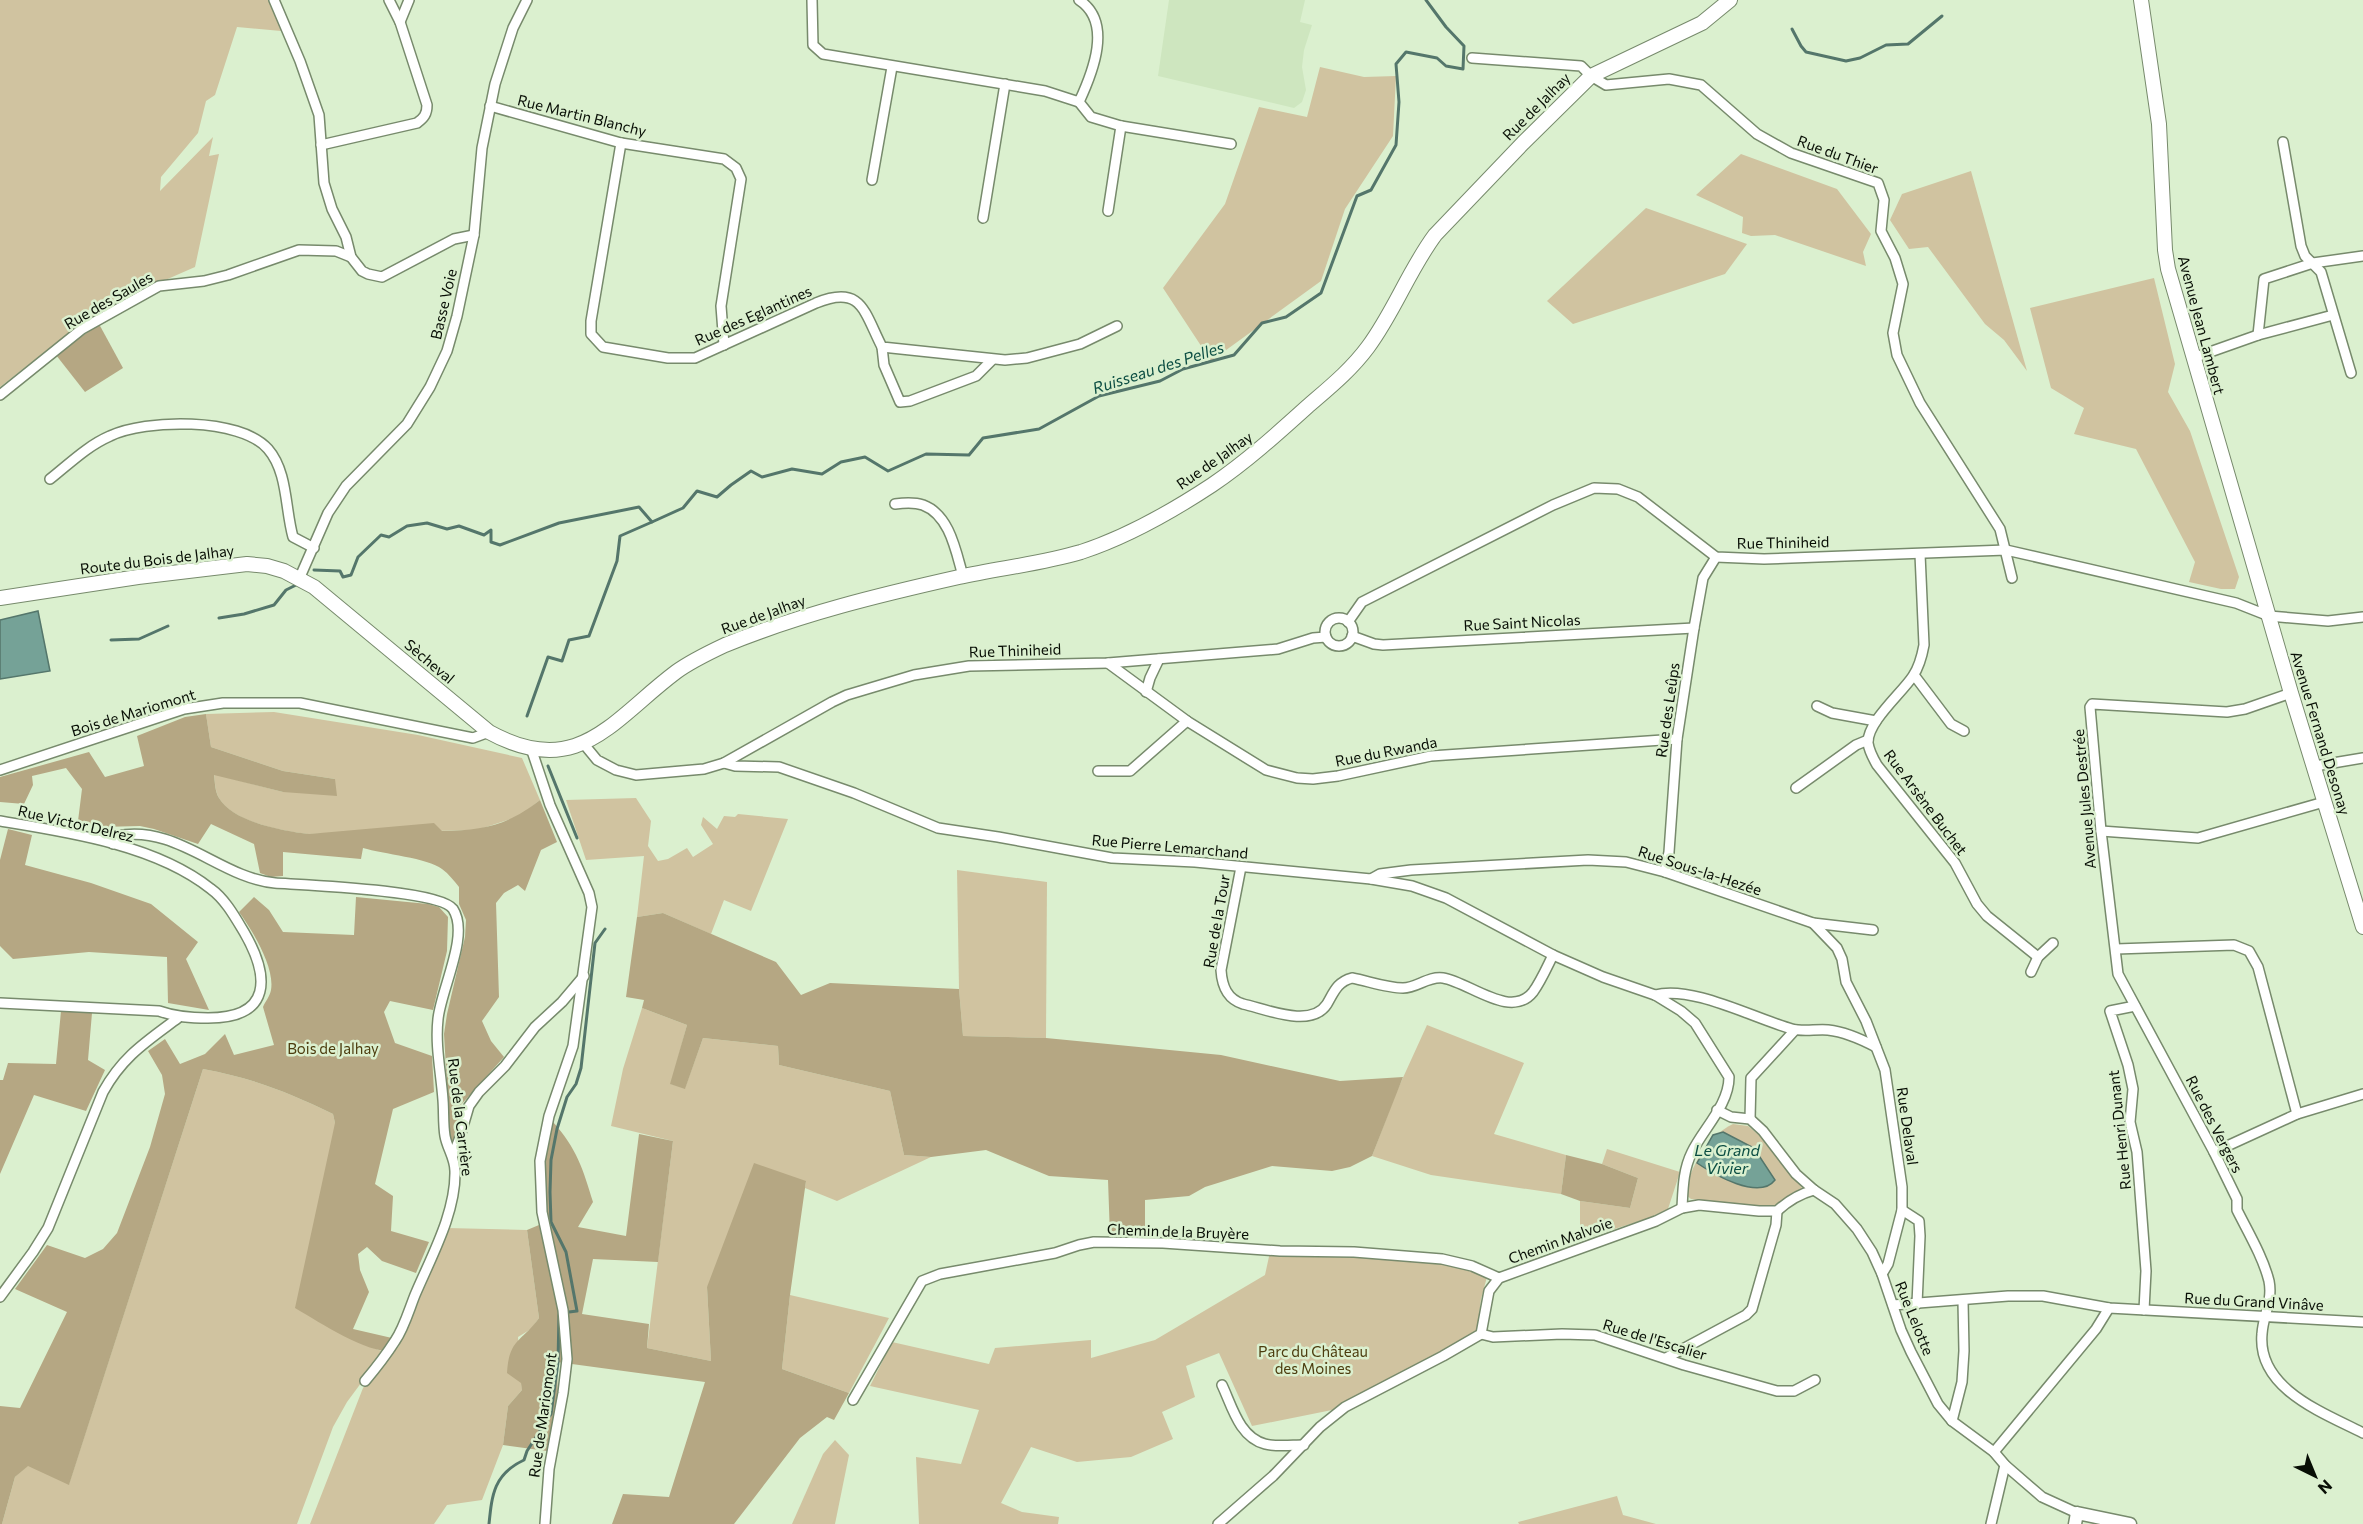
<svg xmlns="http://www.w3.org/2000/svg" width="2363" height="1524" viewBox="0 0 2363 1524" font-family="Commissioner,sans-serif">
<rect width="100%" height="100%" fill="#dbf0cf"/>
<path fill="#cee6bf" d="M 1169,0 L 1305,0 L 1300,22 L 1312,25 L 1304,50 L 1302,67 L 1306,90 L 1302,102 L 1294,108 L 1158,76 Z"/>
<g fill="#d0c3a0">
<path d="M 0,0 L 270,0 L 281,31 L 237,27 L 215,95 L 206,101 L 198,133 L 161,177 L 160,191 L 213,137 L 209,156 L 219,154 L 195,267 L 122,299 L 78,326 L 0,387 Z"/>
<path d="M 1320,67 L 1364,77 L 1396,76 L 1393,136 L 1345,209 L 1321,281 L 1211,361 L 1163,288 L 1225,204 L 1259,107 L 1307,117 Z"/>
<path d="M 1741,154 L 1837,189 L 1871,234 L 1863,252 L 1866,266 L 1775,235 L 1751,236 L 1742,233 L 1743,217 L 1696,195 Z"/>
<path d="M 1971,171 L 2027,371 L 2004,340 L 1985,324 L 1928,247 L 1909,249 L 1890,220 L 1902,194 Z"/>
<path d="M 1646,208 L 1747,244 L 1725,274 L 1573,324 L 1547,301 Z"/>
<path d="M 2154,278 L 2175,364 L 2168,392 L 2190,431 L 2239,577 L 2235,589 L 2221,589 L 2189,582 L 2195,562 L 2136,449 L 2074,434 L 2084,408 L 2051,388 L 2030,308 Z"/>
<path d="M 274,712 L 418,735 L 522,758 L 540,800 L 520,816 L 477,830 L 308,834 C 283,831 232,822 219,798 C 215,791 215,782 214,774 L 283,792 L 335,779 L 283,771 L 211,747 L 206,714 Z"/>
<path d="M 636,798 L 651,821 L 648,846 L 658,861 L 668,859 L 687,848 L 693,857 L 713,844 L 701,825 L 703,817 L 717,829 L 724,816 L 735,817 L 738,814 L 788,819 L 751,911 L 724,900 L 711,934 L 663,913 L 637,917 L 644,856 L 586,860 L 566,800 Z"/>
<path d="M 957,870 L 1047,882 L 1046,1038 L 963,1036 L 959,989 Z"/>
<path d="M 642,1008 L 687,1025 L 671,1084 L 685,1088 L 703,1038 L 778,1046 L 779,1065 L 890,1091 L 904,1155 L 931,1157 L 837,1201 L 805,1188 L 806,1181 L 707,1287 L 711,1361 L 647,1348 L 673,1141 L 611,1126 L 623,1069 Z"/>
<path d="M 1427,1025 L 1524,1063 L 1494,1134 L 1566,1155 L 1561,1194 L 1431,1175 L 1372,1156 L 1396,1093 Z"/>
<path d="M 203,1069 C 252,1078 288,1092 333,1114 L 335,1123 L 347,1337 L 384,1352 L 347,1402 L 333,1427 L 297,1524 L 2,1524 L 15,1477 L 28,1465 L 69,1484 Z"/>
<path d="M 1733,1124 L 1748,1126 L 1760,1136 L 1803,1189 L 1773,1206 L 1756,1207 L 1691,1199 L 1686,1195 L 1685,1189 C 1695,1161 1706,1137 1733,1124 Z"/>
<path d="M 1607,1149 L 1680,1172 L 1668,1209 L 1649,1218 L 1580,1240 L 1580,1201 L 1630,1208 L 1638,1178 L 1602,1164 Z"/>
<path d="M 447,1228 L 527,1230 L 539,1318 L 531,1329 L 518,1337 L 522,1390 L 508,1406 L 503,1445 L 482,1500 L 447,1505 L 434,1524 L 310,1524 L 363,1388 L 399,1346 Z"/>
<path d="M 1270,1252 L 1441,1262 L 1487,1277 L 1481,1299 L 1477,1332 L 1332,1410 L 1252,1426 L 1219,1353 L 1186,1366 L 1195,1397 L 1162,1412 L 1173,1439 L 1131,1457 L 1077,1462 L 1031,1447 L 1001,1503 L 1022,1512 L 1059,1517 L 1058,1524 L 919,1524 L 916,1457 L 961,1464 L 979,1410 L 870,1386 L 892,1342 L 989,1364 L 995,1348 L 1091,1340 L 1091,1358 L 1155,1340 L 1265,1275 Z"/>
<path d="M 790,1295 L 889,1318 L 849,1393 L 782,1369 Z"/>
<path d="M 835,1440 L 849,1455 L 835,1524 L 792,1524 L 823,1454 Z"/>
<path d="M 1617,1496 L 1623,1515 L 1656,1524 L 1519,1524 L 1518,1522 Z"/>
</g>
<g fill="#b5a783">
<path d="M 99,324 L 123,368 L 85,392 L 56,355 Z"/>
<path d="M 206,714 L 211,747 L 283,771 L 335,779 L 337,796 L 283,792 L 214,775 C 215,782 215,792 219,798 C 233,822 283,831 309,834 L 434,823 L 442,831 C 483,830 507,826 540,800 L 557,842 L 541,850 L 525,891 L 518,885 L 504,893 L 496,903 L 499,997 L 482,1021 L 491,1041 L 504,1057 L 459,1107 L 462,1167 L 447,1228 L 395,1352 C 363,1352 323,1324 295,1308 L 335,1123 L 333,1114 C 288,1092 252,1078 203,1069 L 69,1485 L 28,1466 L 15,1477 L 2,1524 L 0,1524 L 0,1406 L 20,1408 L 67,1312 L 15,1289 L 47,1245 L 85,1258 L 103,1249 L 117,1233 L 150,1147 L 165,1094 L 162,1075 L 148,1051 L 165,1039 L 180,1064 L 205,1054 L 225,1034 L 234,1055 L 274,1045 L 263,1007 C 265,1002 270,996 271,990 C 275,967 252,930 239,912 L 254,897 L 269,910 L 283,932 L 354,935 L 356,897 L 428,904 L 439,907 L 448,917 L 447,951 L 433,1010 L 390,1001 L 384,1012 L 395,1043 L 432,1056 L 434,1092 L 393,1109 L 375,1184 L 393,1196 L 391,1231 L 429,1242 L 416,1273 L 382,1261 L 367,1247 L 358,1254 L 360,1270 L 369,1292 L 353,1329 L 392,1338 L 437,1236 L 453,1176 L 446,1145 L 448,1102 L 444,1034 L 447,1014 L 465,937 L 466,920 L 459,904 L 459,887 C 454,881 449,874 442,869 C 428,858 383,854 363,848 L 361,859 L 283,852 L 283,876 L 271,877 L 260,873 L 254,844 L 211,824 L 198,844 L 154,829 L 140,826 L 101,827 L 78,821 L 82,789 L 66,768 L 32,776 L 33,785 L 24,804 L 0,802 L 0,777 L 89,752 L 105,777 L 144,766 L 137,736 L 185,717 Z"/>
<path d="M 8,829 L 32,835 L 25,865 L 91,883 L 151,904 L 198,942 L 186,959 L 209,1010 L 168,1003 L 167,957 L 89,952 L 13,959 L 0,946 L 0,860 Z"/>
<path d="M 663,913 L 776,962 L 801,995 L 830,983 L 959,989 L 963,1036 L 1046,1038 L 1221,1055 L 1340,1081 L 1403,1077 L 1372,1156 L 1350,1167 L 1332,1171 L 1272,1166 L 1205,1187 L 1189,1196 L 1145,1200 L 1145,1235 L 1110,1236 L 1108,1180 L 1049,1176 L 986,1150 L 931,1157 L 904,1155 L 890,1091 L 779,1065 L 778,1046 L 703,1038 L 685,1089 L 670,1084 L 687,1025 L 642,1008 L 644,1000 L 626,997 L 637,917 Z"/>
<path d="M 61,1011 L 92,1013 L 88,1060 L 105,1070 L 86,1111 L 34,1095 L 0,1174 L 0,1080 L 3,1080 L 8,1063 L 56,1064 Z"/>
<path d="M 553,1122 C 577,1149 583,1169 593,1202 L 578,1227 L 626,1236 L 639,1134 L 673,1141 L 658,1262 L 593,1259 L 582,1314 L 649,1324 L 647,1348 L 711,1361 L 707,1287 L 754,1163 L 806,1181 L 790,1295 L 782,1369 L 849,1393 L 834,1420 L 827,1417 L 800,1438 L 734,1524 L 612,1524 L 623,1494 L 669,1497 L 705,1382 L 557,1362 L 558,1409 L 547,1451 L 503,1445 L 508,1406 L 522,1390 L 521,1383 L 507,1373 C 509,1338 522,1342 539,1318 L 527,1230 L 539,1225 L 541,1159 Z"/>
<path d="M 1566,1155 L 1602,1164 L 1638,1178 L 1630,1208 L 1580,1201 L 1561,1194 Z"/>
</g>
<g fill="#75a297" stroke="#54766b" stroke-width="1.5">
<path d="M 38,611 L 50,671 L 0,679 L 0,620 Z"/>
<path d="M 1723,1132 L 1754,1148 L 1775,1180 C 1759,1201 1713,1174 1697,1163 L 1713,1135 Z"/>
</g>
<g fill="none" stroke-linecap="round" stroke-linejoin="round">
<g stroke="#54766b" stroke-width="3">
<path d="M 1792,29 L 1801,46 L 1806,52 L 1846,61 L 1860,58 L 1886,45 L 1908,44 L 1942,16"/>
<path d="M 314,570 L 340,571 L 343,577 L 351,575 L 358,557 L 381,535 L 389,537 L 407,526 L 427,523 L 447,529 L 459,526 L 484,535 L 491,530 L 491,542 L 500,545 L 559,523 L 639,507 L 652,522 L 683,508 L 697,491 L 717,497 L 731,485 L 751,471 L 762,477 L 792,469 L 822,474 L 841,462 L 865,457 L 888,471 L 926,454 L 969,455 L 983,438 L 1039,429 L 1099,396 L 1160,381 L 1183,369 L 1234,355 L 1262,323 L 1286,317 L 1321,293 L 1357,196 L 1371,190 L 1396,145 L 1399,102 L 1396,64 L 1406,52 L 1437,58 L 1446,66 L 1463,69 L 1464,46 L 1446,27 L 1426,0"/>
<path d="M 219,618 L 244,614 L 274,605 L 286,590 L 296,585"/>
<path d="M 111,640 L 139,639 L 168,626"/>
<path d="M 527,716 L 548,657 L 562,661 L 569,640 L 589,636 L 617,561 L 620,536 L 652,522"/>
<path d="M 548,766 L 577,838"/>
<path d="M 569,1312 L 577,1311 L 566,1252 L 551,1222 L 550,1192 L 551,1160 L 557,1129 L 567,1097 L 576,1084 L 581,1068 L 595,943 L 605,929"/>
<path d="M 489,1524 C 492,1494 494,1474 524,1460 L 527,1451 L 551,1414 L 558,1362 L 559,1315"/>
</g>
<defs>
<g id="minor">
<path d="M 274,0 L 300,61 L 319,115 L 324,183 L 332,209 L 346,237 L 351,257 L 362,271 L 368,274 L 382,277 L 454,239 L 474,235"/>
<path d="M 812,0 L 813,45 L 823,54 L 1045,91 L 1079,102 C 1093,72 1113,22 1079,0"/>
<path d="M 400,22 L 409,0"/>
<path d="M 1472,58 L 1581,66 L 1591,76 L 1606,85 L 1669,79 L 1701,85 L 1757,134 L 1791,153 L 1878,183 L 1884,200 L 1881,231 L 1895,258 L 1903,284 L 1893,333 L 1897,355 L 1920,403 L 2000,529 L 2012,578"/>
<path d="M 1079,102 L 1091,117 L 1121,126 L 1231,144"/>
<path d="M 490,106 L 621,143 L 724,159 L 736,168 L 741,179 L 721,306 L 724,345"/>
<path d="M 2283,142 L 2301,246 L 2305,256 L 2321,272 L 2351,373"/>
<path d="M 621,143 L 591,321 L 591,334 L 603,347 L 668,358 L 695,358 L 816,303 C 862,284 864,312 882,347 L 1005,360 L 1027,358 L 1080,344 L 1117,326"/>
<path d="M 321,145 L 417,123 C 424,118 427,114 427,105 L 400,22 L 389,0"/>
<path d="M 872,180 L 892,67"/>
<path d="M 1108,211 L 1121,126"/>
<path d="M 983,218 L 1005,84"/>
<path d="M 2258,335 L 2264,279 L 2313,263 L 2363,256"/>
<path d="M 882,347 L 884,365 L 900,402 L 910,401 L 976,376 L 992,360"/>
<path d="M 2193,358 L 2258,335 L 2333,315"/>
<path d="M 0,395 L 82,329 L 159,286 L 204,281 L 228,275 L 299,250 L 336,251 L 351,257"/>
<path d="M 50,479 C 69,464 87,446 110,436 C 145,419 240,417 268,449 C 288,472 285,509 293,537 L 314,548"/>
<path d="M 895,504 C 903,503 914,502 923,505 C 950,515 956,552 963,576"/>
<path d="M 1920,554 L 1924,645 C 1922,656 1919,667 1913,676 C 1902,693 1867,722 1868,743 C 1869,751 1873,758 1877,765 L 1955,863 L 1977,904 L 1987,916 L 2038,957"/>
<path d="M 300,577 L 328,513 L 346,486 L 407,424 L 430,387 L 447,351 L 457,316 L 474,235 L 482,148 L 495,84 L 513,28 L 527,0"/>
<circle cx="1339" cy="632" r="14"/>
<path d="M 1348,622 L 1362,602 L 1553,505 L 1594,488 L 1618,489 L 1638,497 L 1716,557 L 1764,559 L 2006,550 L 2236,603 L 2269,616 L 2328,621 L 2363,617"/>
<path d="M 1352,636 L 1374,644 L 1383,645 L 1694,628"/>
<path d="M 1108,663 L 1187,721"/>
<path d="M 1914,675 L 1951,724 L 1964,731"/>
<path d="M 1146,692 L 1150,678 L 1159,659"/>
<path d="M 2291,693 L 2245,709 L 2227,712 L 2092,704 L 2090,707 L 2101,831 L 2118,974 L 2214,1152 L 2237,1199 L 2237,1210 C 2248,1232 2263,1257 2269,1281 C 2273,1301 2263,1315 2262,1334 C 2257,1389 2324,1413 2363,1433"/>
<path d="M 1817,706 L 1832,713 L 1876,721"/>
<path d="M 583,743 L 597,760 L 616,770 L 636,775 L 704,769 L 724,763 L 735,766 L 779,767 L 854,793 L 938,828 L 998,837 L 1112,858 L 1195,862 L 1371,879 L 1412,886 L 1446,898 L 1553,955 L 1603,977 L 1655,995 L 1681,1011 L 1695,1023 L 1729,1077 C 1729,1105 1703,1129 1692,1152 C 1683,1170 1683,1189 1682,1208"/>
<path d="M 531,748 L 550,805 L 589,893 L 592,907 L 573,1046 L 549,1116 L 540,1161 L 542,1212 L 563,1310 L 567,1359 L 563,1393 L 549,1469 L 545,1524"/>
<path d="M 724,763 L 832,702 L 847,695 L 914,675 L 969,666 L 1108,663 L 1278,649 L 1313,638 L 1326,637"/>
<path d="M 2315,766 L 2363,758"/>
<path d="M 0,770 L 184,709 L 223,703 L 300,703 L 473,738 L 489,732"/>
<path d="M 1098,771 L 1130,771 L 1187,721 L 1266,770 L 1297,778 L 1313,779 L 1338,776 L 1431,756 L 1677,739"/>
<path d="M 1796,788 L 1856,745 L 1868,740"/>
<path d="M 0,821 C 68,832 156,845 211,889 C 225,899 235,917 244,932 C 270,977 272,1018 208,1018 C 190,1018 176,1017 159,1011 L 0,1003"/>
<path d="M 2101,831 L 2198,838 L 2324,802"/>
<path d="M 113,844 L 117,836 C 177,824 220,878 275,883 C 304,885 440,890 453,909 C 470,935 441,989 438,1019 C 435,1046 441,1072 443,1100 C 444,1112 443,1124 445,1136 C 447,1148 455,1158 455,1171 C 456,1213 431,1257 415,1295 C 409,1310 404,1328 395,1341 C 386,1355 376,1368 365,1381"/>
<path d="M 1241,867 L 1221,970 C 1222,986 1227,999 1243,1004 C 1266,1009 1311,1029 1327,1004 C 1334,992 1337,982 1352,978 C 1368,981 1387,988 1403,988 C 1417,988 1428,976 1443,978 C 1469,982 1511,1020 1533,992 C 1541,981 1547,967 1553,955"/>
<path d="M 1665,872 L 1669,852 L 1677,739 L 1694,628 L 1703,578 L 1716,557"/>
<path d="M 1371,879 L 1380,874 L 1411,870 L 1588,860 L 1626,862 L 1665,872 L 1813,923 L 1873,930"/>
<path d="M 1813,923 L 1837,948 L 1842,959 L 1846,982 L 1866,1021 L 1885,1070 L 1902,1187 L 1902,1210 L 1888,1264 L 1882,1274"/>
<path d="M 2116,949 L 2234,945 L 2249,951 L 2258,967 L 2297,1114"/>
<path d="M 2031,972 L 2038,957 L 2053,943"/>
<path d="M 1655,995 C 1692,985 1753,1018 1792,1029 C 1803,1032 1816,1029 1828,1030 C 1846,1032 1861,1039 1876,1047"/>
<path d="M 2135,1006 L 2110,1011 L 2128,1065 L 2133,1089 L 2130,1122 L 2137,1152 L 2146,1271 L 2144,1310"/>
<path d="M 1717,1110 L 1731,1117 L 1750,1119 L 1763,1131 L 1796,1174 L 1814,1190 L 1835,1204 L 1857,1229 L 1872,1252 L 1882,1274 L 1901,1330 L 1911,1352 L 1938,1404 L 1952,1421 L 1994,1452 L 2005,1465 L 2042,1497 L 2077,1513"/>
<path d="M 1750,1119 L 1751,1078 L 1795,1030"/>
<path d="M 2214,1152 L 2297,1114 L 2363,1094"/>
<path d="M 453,1155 L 459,1140 L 469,1106 L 479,1092 L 505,1066 L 535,1027 L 562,1002 L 584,976"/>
<path d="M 1902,1210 L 1919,1221 L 1920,1236 L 1917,1304"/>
<path d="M 0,1297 L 33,1252 L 48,1228 L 103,1092 C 123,1056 146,1042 178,1018"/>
<path d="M 1893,1305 L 2008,1296 L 2043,1296 L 2109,1308 L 2363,1322"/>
<path d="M 1481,1334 L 1493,1337 L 1562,1334 L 1595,1335 L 1684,1365 L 1777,1391 L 1794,1391 L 1815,1380"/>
<path d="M 1666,1358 L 1746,1315 L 1752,1309 L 1776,1225 L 1777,1211"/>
<path d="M 1222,1385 C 1232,1406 1239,1437 1265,1444 C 1276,1447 1292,1445 1304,1445"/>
<path d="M 853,1400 L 922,1281 L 940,1274 L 1055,1253 L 1079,1245 L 1094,1242 L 1163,1243 L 1280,1251 L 1354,1252 L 1442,1259 L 1472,1266 L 1499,1278"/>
<path d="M 1952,1421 L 1962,1382 L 1964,1351 L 1963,1301"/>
<path d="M 1994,1452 L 2096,1329 L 2109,1308"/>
<path d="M 1218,1524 L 1273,1476 L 1320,1427 L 1345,1407 L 1443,1356 L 1481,1334 L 1489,1291 L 1499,1278 L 1656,1221 L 1682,1208 L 1699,1205 L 1759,1211 L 1777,1211 C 1789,1200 1799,1194 1814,1190"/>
<path d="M 1991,1524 L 2005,1465"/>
</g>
<path id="tertiary" d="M 2075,1524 L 2077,1513 L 2130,1524"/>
<g id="secondary">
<path d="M 2141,0 L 2159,124 L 2165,250 L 2168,269 L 2291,693 L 2363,927"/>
<path d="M 0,598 L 138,577 L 247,564 L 267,566 L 284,571 L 314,587 L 489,732 C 578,781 612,720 676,672 C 691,661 708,653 725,645 C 801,614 879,595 959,577 C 1000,568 1040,564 1081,552 C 1127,537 1171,512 1212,485 C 1246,462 1277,434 1308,406 C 1330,387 1351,370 1368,347 C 1394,312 1409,270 1435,235 L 1523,143 L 1591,76 L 1702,23 L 1730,0"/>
</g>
</defs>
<use href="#minor" stroke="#778a6c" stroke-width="12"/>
<use href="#tertiary" stroke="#778a6c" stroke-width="15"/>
<use href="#secondary" stroke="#778a6c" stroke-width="16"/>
<use href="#minor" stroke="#fff" stroke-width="9"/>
<use href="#tertiary" stroke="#fff" stroke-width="12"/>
<use href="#secondary" stroke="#fff" stroke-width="14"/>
</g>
<g text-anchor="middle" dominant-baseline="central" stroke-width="5" stroke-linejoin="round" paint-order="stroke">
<g font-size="15" fill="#080e05" stroke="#dbf0cf">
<text transform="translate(1536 106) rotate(-45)">Rue de Jalhay</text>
<text transform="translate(582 115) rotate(14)">Rue Martin Blanchy</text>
<text transform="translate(1838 154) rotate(20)">Rue du Thier</text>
<text transform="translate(108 300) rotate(-30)">Rue des Saules</text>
<text transform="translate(443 304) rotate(-77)">Basse Voie</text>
<text transform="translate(753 315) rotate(-24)">Rue des Eglantines</text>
<text transform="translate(2202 325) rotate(75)">Avenue Jean Lambert</text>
<text transform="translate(1214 460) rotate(-35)">Rue de Jalhay</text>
<text transform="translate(1783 542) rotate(-1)">Rue Thiniheid</text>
<text transform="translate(157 559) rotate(-7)">Route du Bois de Jalhay</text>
<text transform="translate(763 614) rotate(-20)">Rue de Jalhay</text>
<text transform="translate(1522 622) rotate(-3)">Rue Saint Nicolas</text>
<text transform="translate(1015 650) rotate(-2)">Rue Thiniheid</text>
<text transform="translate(430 661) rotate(40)">Sècheval</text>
<text transform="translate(1667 710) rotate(-82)">Rue des Leûps</text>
<text transform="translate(133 712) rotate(-17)">Bois de Mariomont</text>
<text transform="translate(2321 733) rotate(73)">Avenue Fernand Desonay</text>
<text transform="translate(1386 751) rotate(-11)">Rue du Rwanda</text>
<text transform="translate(2084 799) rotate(-95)">Avenue Jules Destrée</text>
<text transform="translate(1926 802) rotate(53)">Rue Arsène Buchet</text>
<text transform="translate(76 823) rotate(13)">Rue Victor Delrez</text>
<text transform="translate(1170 846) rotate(5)">Rue Pierre Lemarchand</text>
<text transform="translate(1700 870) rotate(18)">Rue Sous-la-Hezée</text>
<text transform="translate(1216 921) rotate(-80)">Rue de la Tour</text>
<text transform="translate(461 1117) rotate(83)">Rue de la Carrière</text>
<text transform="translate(2215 1124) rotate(63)">Rue des Vergers</text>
<text transform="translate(1908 1126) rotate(82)">Rue Delaval</text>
<text transform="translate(2119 1130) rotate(-96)">Rue Henri Dunant</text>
<text transform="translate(1178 1231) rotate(2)">Chemin de la Bruyère</text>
<text transform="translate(1560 1240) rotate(-20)">Chemin Malvoie</text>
<text transform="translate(2254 1301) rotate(3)">Rue du Grand Vinâve</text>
<text transform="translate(1915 1318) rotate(68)">Rue Lelotte</text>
<text transform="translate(1655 1339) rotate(17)">Rue de l'Escalier</text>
<text transform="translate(542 1415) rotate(-82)">Rue de Mariomont</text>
</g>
<g font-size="15" fill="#4c3c0e" stroke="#dbf0cf">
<text x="333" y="1048">Bois de Jalhay</text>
<text x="1313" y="1351">Parc du Château<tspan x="1313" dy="17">des Moines</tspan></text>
</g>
<g font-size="16" font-style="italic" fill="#0c4e43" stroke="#dbf0cf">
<text transform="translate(1158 367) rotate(-18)">Ruisseau des Pelles</text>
<text x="1727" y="1149">Le Grand<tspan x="1727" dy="18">Vivier</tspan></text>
</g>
</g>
<g transform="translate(2315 1476) rotate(137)" stroke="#dbf0cf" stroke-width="4.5" paint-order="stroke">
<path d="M0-4.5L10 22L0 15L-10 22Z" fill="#080e05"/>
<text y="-9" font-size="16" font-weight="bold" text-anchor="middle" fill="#080e05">N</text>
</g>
</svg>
